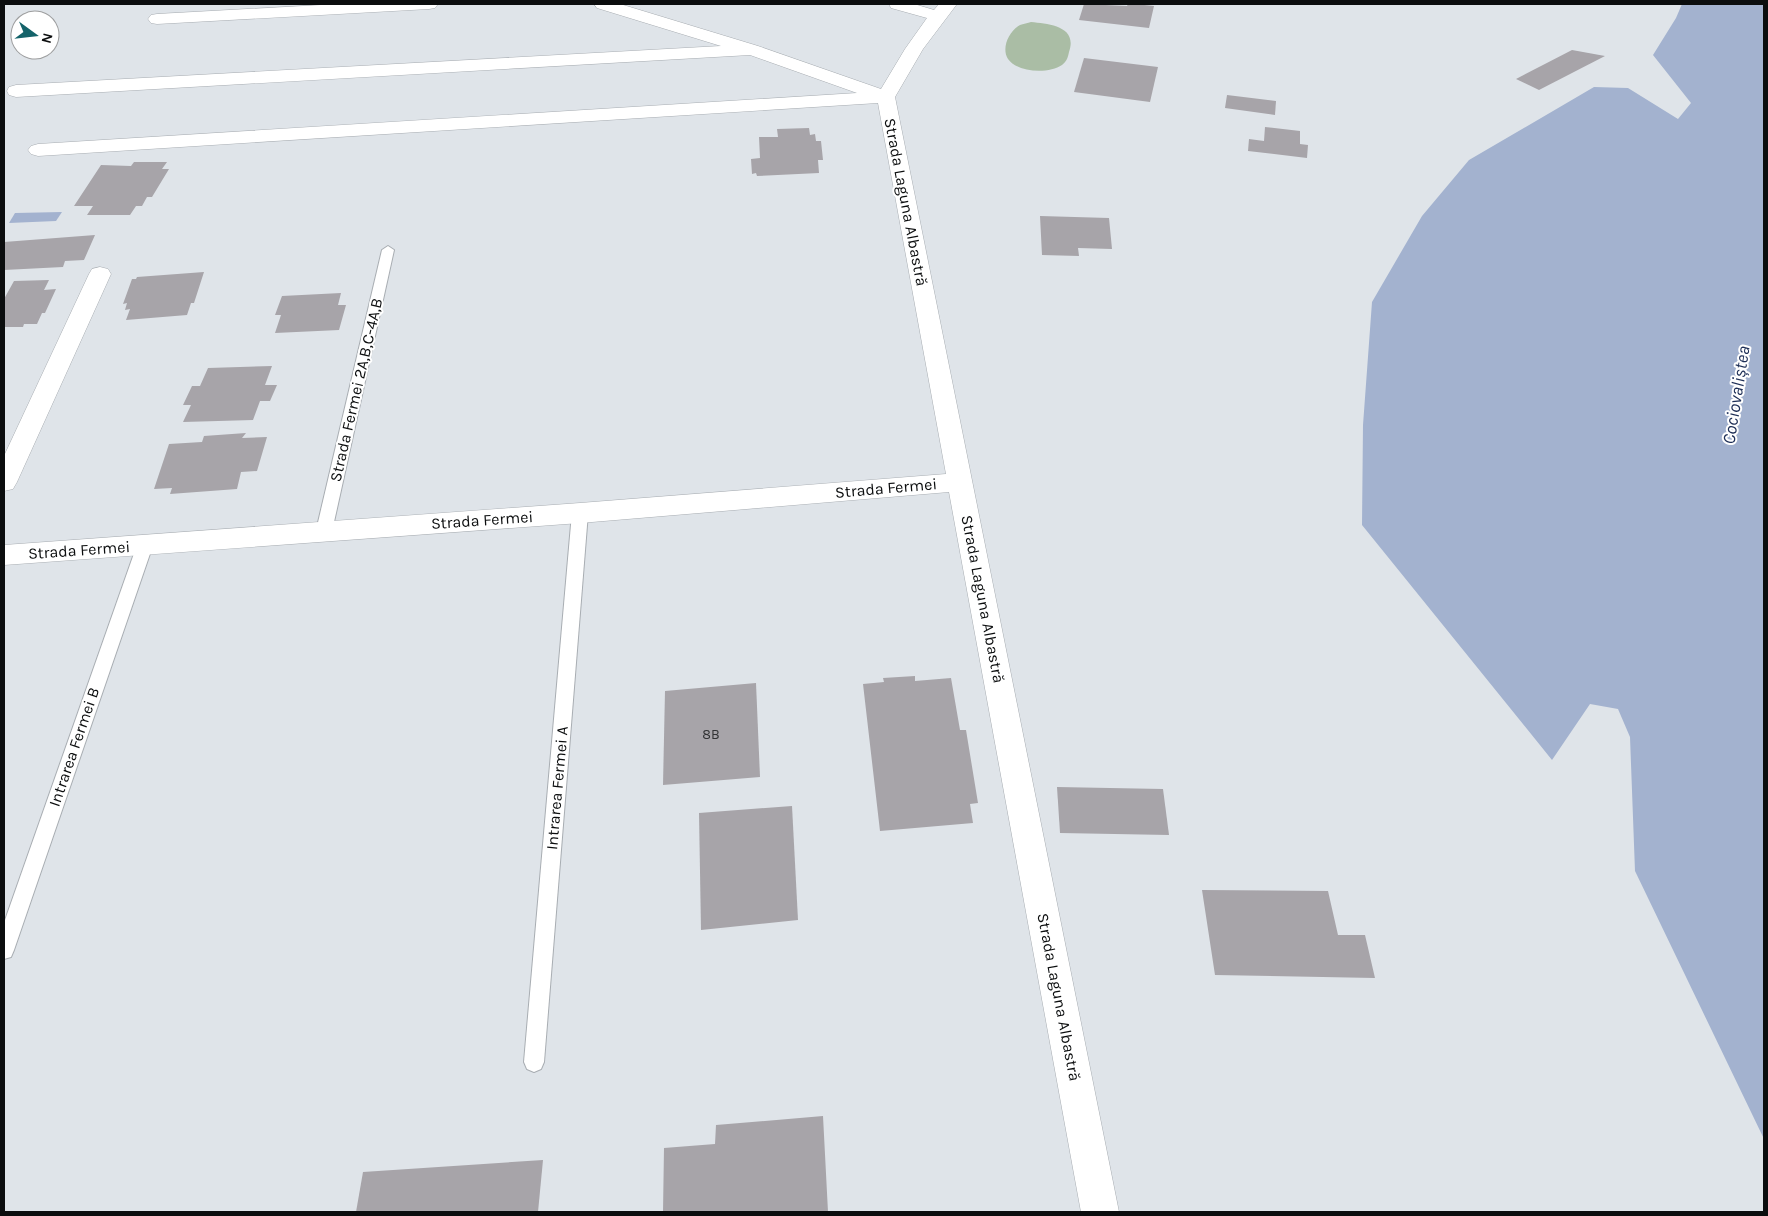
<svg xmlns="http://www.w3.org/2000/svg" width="1768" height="1216" viewBox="0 0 1768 1216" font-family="Karla,sans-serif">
<rect width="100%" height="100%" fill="#dfe4e9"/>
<path fill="#aabda5" d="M 1031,22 C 1049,24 1078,26 1069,52 C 1068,57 1067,61 1062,65 C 1049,74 1018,73 1008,59 C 1001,48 1009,31 1020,25 C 1023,24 1028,23 1031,22 Z"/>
<g fill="#a3b2cf">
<path d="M 1682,4 L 1764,4 L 1764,1139 L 1635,871 L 1630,737 L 1618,709 L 1590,704 L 1552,760 L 1362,525 L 1363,425 L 1372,302 L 1422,216 L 1469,160 L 1594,87 L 1628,88 L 1678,119 L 1691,103 L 1653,55 L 1676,18 Z"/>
<path d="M 62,212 L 56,221 L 9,223 L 15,213 Z"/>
</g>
<g fill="#a7a4a9">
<path d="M 1084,4 L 1127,6 L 1128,4 L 1135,4 L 1154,6 L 1149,28 L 1079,20 Z"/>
<path d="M 1572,50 L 1605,56 L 1539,90 L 1516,79 Z"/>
<path d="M 1084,58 L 1158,67 L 1150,102 L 1074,92 Z"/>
<path d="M 1227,95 L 1276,101 L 1275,115 L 1225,108 Z"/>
<path d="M 1265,127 L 1300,131 L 1300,144 L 1308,145 L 1307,158 L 1248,151 L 1249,139 L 1264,141 Z"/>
<path d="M 809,128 L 810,135 L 815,134 L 816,141 L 821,141 L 823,160 L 818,160 L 819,173 L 757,176 L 756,173 L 752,174 L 751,159 L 760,158 L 759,137 L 778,137 L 777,129 Z"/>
<path d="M 134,162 L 167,162 L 162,169 L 169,169 L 152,197 L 147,197 L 142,206 L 136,206 L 130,215 L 87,215 L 93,206 L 74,206 L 101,165 L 131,166 Z"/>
<path d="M 1040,216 L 1109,218 L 1112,249 L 1078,248 L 1079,256 L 1042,255 Z"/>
<path d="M 95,235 L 84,260 L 65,261 L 63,267 L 4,270 L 4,242 Z"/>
<path d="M 204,272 L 194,303 L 191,303 L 187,315 L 126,320 L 130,309 L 125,310 L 127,303 L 123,304 L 132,279 L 136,279 L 137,277 Z"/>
<path d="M 49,280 L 44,290 L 56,289 L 45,313 L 42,313 L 37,324 L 24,324 L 23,327 L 4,327 L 4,299 L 14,281 Z"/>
<path d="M 341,293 L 338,305 L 346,305 L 339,330 L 275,333 L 281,315 L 275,315 L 282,296 Z"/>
<path d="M 272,366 L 265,385 L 277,385 L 270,401 L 260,401 L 253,420 L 183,422 L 191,405 L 183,405 L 192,386 L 200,386 L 208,368 Z"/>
<path d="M 246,433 L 242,438 L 267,437 L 257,471 L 241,472 L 237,489 L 170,494 L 172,488 L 154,489 L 169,444 L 202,442 L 204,436 Z"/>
<path d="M 915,676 L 915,681 L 951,678 L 960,730 L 966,730 L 978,803 L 970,804 L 973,823 L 880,831 L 863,684 L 884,682 L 883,678 Z"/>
<path d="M 756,683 L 760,777 L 663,785 L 665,691 Z"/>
<path d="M 1057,787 L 1163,789 L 1169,835 L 1060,833 Z"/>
<path d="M 792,806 L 798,920 L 701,930 L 699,813 Z"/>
<path d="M 1202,890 L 1328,891 L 1338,935 L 1365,935 L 1375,978 L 1215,975 Z"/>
<path d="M 823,1116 L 828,1212 L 663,1212 L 664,1148 L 715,1144 L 716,1125 Z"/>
<path d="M 543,1160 L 538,1212 L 356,1212 L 363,1172 Z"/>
</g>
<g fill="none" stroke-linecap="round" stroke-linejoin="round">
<defs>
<g id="service">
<path d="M 388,246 L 394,250 L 332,531 L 329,535 L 324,537 L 319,535 L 316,531 L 382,250 Z"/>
<path d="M 580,507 L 585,509 L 588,513 L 544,1062 L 541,1069 L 534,1072 L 527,1069 L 524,1062 L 572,513 L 575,509 Z"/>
<path d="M 145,539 L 151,541 L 153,545 L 14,950 L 11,957 L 4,959 L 4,923 L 137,545 L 139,541 Z"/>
</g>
<g id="minor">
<path d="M 339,4 L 438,4 L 435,8 L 429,9 L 157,24 L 151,23 L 148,19 L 151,15 L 157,14 Z"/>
<path d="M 594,4 L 620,4 L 758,46 L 881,89 L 905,49 L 927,18 L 891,8 L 889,4 L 914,4 L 934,10 L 939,4 L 957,4 L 923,49 L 895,97 L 1119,1212 L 1081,1212 L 949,492 L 580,523 L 4,565 L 4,545 L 580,503 L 946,474 L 878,103 L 38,156 L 31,154 L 28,150 L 31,146 L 38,144 L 857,93 L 750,55 L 16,97 L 9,95 L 7,91 L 9,87 L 16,85 L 721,46 L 597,8 Z"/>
<path d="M 100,267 L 108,269 L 111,274 L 17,482 L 13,489 L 4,491 L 4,456 L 89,274 L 92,269 Z"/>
</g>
</defs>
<use href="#service" stroke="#a8adb2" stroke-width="2"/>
<use href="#minor" stroke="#a8adb2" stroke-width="1"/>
<use href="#service" fill="#fff" fill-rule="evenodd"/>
<use href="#minor" fill="#fff" fill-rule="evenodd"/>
</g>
<g text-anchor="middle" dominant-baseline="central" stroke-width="4" stroke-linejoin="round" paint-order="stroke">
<g font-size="14" fill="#323335">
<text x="711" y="734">8B</text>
</g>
<g font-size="16" fill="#0b0d0e" stroke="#fff">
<text transform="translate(906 202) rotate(79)">Strada Laguna Albastră</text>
<text transform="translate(356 390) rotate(-77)">Strada Fermei 2A,B,C-4A,B</text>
<text transform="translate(886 488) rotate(-5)">Strada Fermei</text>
<text transform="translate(482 520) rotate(-4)">Strada Fermei</text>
<text transform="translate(79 550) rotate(-4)">Strada Fermei</text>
<text transform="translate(983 599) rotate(79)">Strada Laguna Albastră</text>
<text transform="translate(74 747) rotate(-71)">Intrarea Fermei B</text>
<text transform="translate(557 788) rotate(-85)">Intrarea Fermei A</text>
<text transform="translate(1059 997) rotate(79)">Strada Laguna Albastră</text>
</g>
<g font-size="18" font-style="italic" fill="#1d2e56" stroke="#fff">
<text transform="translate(1736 395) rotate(-81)">Cociovaliștea</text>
</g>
</g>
<rect width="1768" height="1216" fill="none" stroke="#0b0d0e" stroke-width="10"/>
<g transform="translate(35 35) rotate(105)"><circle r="24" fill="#ffffff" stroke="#9d9e9f"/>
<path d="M0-4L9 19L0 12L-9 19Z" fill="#14636a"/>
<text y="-8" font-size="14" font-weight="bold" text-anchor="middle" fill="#0b0d0e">N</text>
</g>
</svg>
